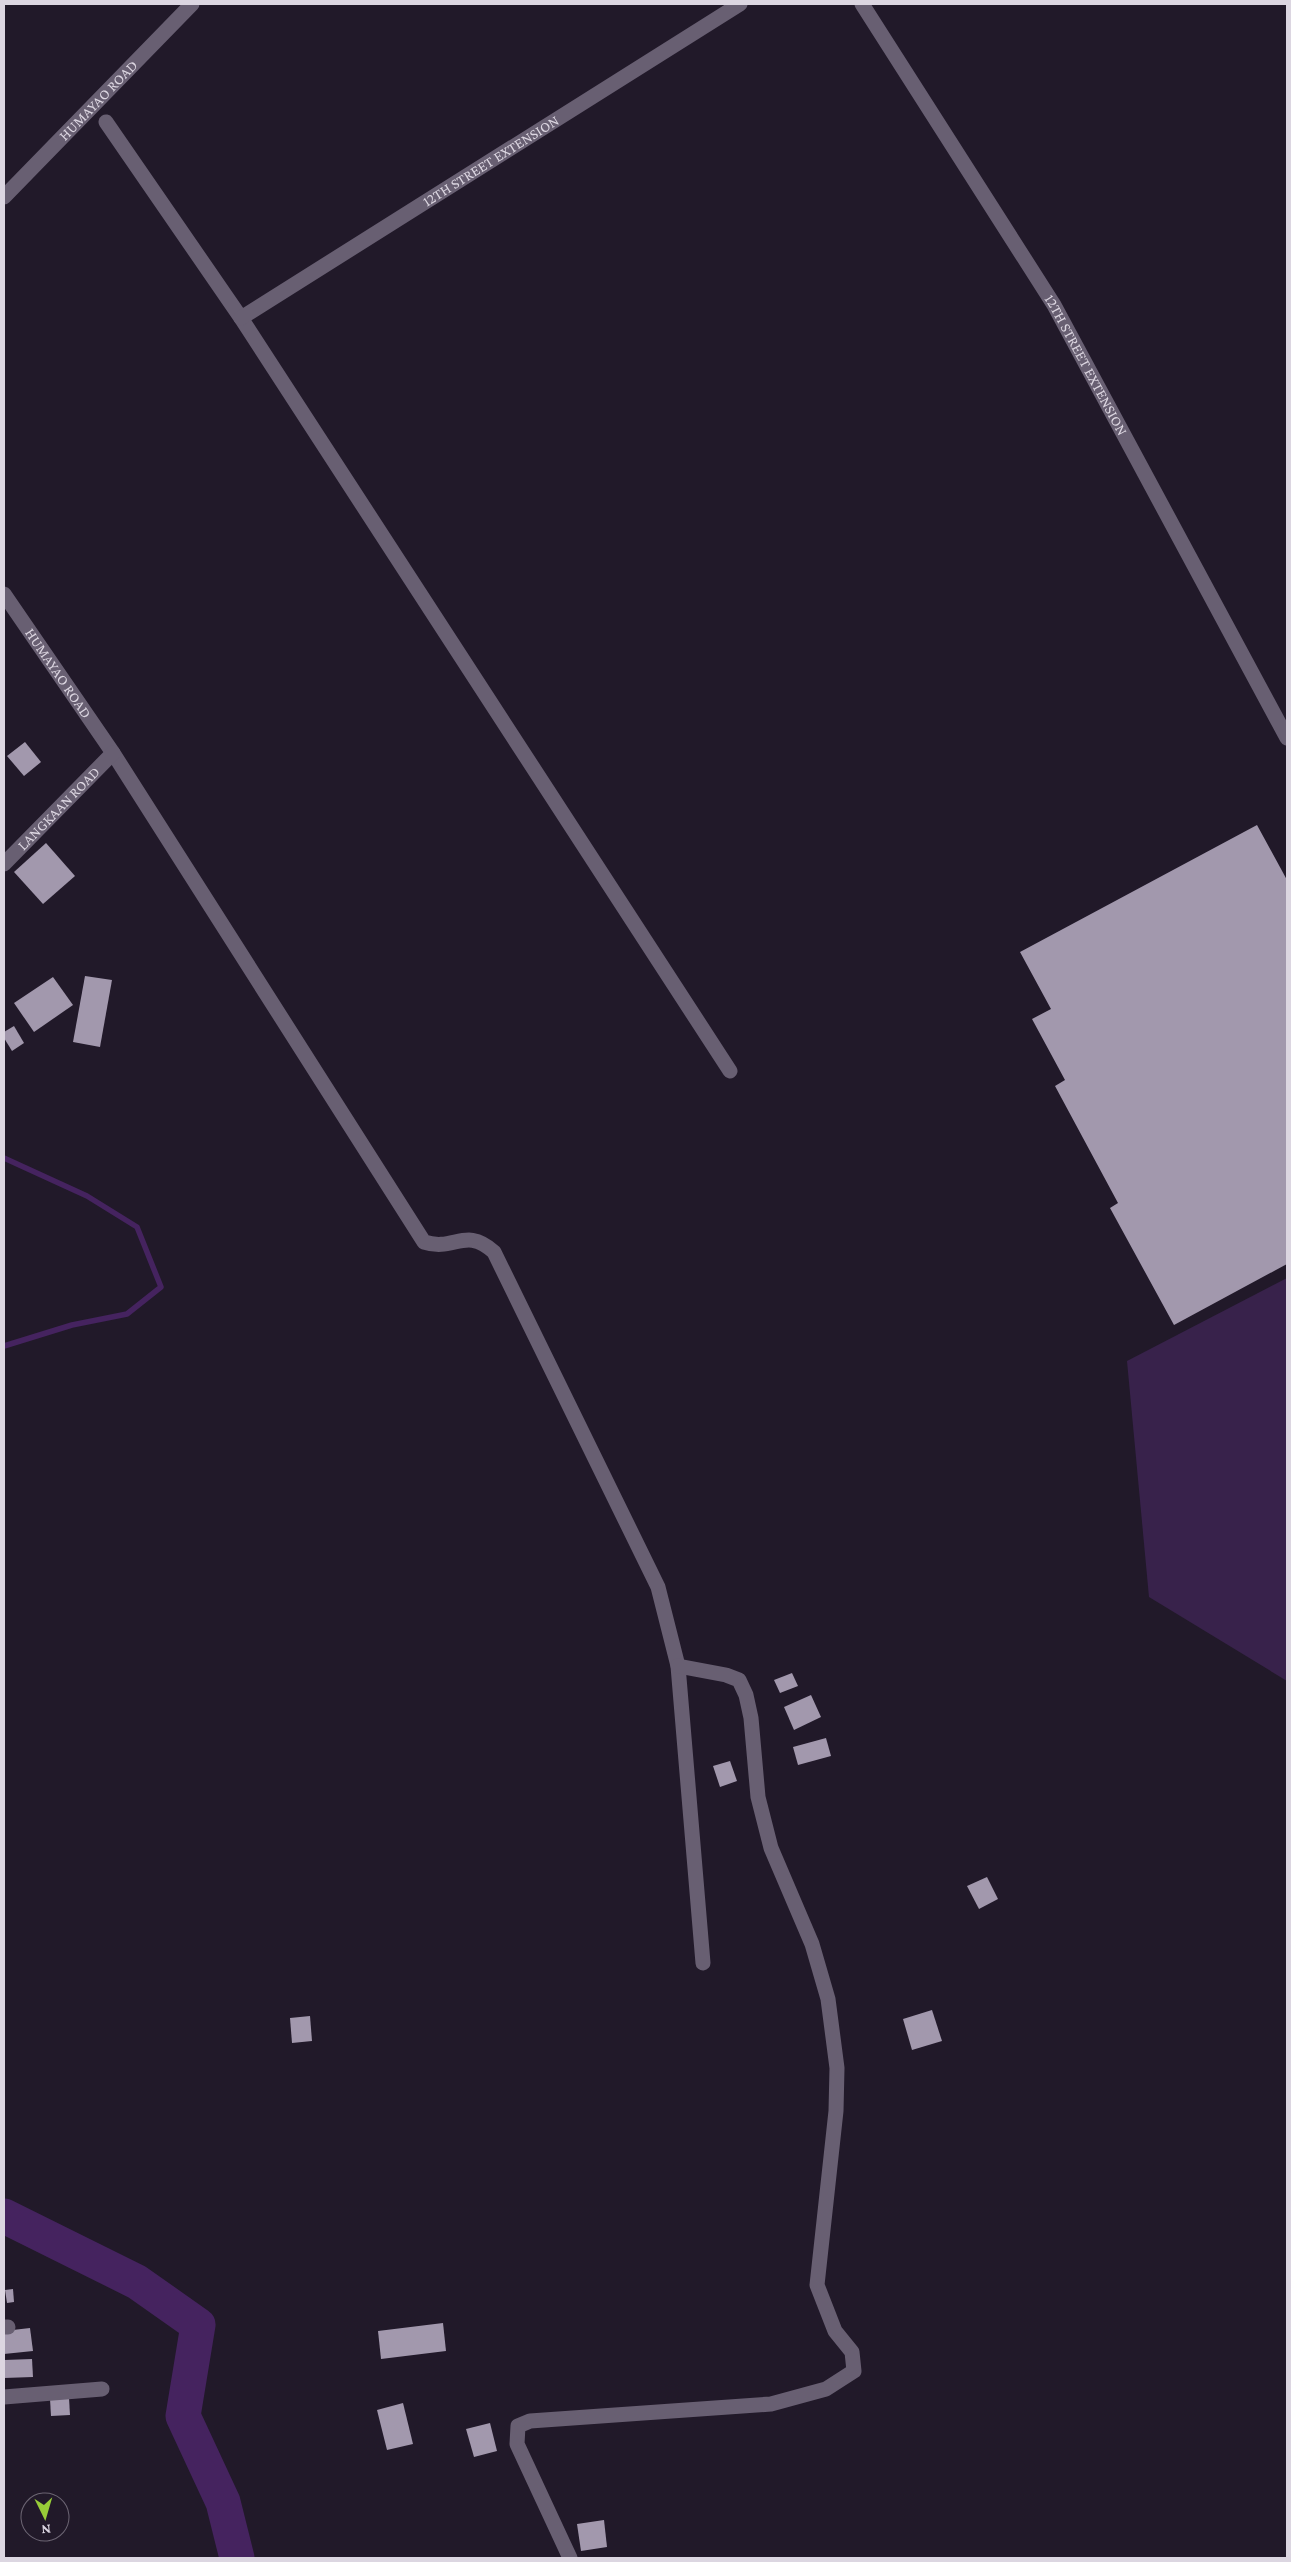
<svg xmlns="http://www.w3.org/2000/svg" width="1291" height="2562" viewBox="0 0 1291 2562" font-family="'Crimson Pro',serif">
<rect width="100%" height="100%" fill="#211929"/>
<path fill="#38224b" d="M 1287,1278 L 1287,1681 L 1149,1597 L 1127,1361 Z"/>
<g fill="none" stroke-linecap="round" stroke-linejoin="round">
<path stroke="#45235f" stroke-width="5.5" d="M 4,1158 L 87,1196 L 137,1227 L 161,1287 L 127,1314 L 72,1325 L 4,1346"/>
<path stroke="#45235f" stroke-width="35" d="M 4,2216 L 137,2282 L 198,2325 L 183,2416 L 223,2502 L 237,2558"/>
</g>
<g fill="#a298ad">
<path d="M 25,742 L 41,762 L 24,776 L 7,756 Z"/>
<path d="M 1257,825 L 1287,880 L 1287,1264 L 1174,1325 L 1110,1208 L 1118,1203 L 1055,1086 L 1065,1080 L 1032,1019 L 1051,1009 L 1020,952 Z"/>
<path d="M 46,843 L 75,876 L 43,904 L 14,872 Z"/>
<path d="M 85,976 L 112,980 L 100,1047 L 73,1042 Z"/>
<path d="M 53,977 L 73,1005 L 34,1032 L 14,1003 Z"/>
<path d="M 14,1026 L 24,1043 L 12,1051 L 4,1038 L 4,1032 Z"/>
<path d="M 792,1673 L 798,1686 L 780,1693 L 774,1680 Z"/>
<path d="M 811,1695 L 821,1717 L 794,1730 L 784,1707 Z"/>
<path d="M 826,1738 L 831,1756 L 798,1765 L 793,1747 Z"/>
<path d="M 730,1761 L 737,1781 L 720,1787 L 713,1766 Z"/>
<path d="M 987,1877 L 998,1899 L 979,1909 L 967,1886 Z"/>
<path d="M 932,2010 L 942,2041 L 912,2050 L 903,2019 Z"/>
<path d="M 310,2016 L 312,2041 L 292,2043 L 290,2018 Z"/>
<path d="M 13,2289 L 14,2302 L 7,2303 L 5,2290 Z"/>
<path d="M 443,2323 L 446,2351 L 381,2359 L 378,2331 Z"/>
<path d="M 30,2328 L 33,2351 L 4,2354 L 4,2331 Z"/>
<path d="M 32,2359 L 33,2377 L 4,2378 L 4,2360 Z"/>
<path d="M 69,2398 L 70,2415 L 51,2416 L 50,2399 Z"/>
<path d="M 403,2403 L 413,2444 L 387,2450 L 377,2410 Z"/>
<path d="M 490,2423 L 497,2451 L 474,2457 L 466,2429 Z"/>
<path d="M 604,2520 L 607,2547 L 581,2551 L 577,2524 Z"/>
</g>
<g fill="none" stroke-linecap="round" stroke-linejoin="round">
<g stroke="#685f72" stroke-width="15">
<path id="s1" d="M 862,4 L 1054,305 L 1287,738"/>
<path d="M 106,122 L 241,318 L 730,1071"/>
<path id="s2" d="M 4,197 L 192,4"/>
<path id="s3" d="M 241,318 L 740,4"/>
<path id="s4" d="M 4,594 L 113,753 L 424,1242 C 455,1252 465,1226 494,1252 L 658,1587 L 678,1666 L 703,1963"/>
<path id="s5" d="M 4,864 L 113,753"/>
<path d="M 4,2327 L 8,2327"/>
<path d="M 4,2397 L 102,2389"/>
<path d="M 570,2558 L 517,2444 L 518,2426 L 530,2421 L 771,2404 L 826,2389 L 854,2371 L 852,2352 L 835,2331 L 817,2285 L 836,2111 L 837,2068 L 828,1999 L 812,1944 L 771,1848 L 758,1797 L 751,1718 L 746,1695 L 739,1680 L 726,1675 L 678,1666"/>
</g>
</g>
<g text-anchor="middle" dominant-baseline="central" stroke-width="5" stroke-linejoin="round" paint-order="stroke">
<g font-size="15" fill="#dcd6e1" stroke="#211929">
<text stroke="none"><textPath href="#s2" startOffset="135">HUMAYAO ROAD</textPath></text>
<text stroke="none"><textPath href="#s3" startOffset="295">12TH STREET EXTENSION</textPath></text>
<text stroke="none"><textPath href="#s1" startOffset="425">12TH STREET EXTENSION</textPath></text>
<text stroke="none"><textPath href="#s4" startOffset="96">HUMAYAO ROAD</textPath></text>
<text stroke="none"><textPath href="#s5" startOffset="78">LANGKAAN ROAD</textPath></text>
</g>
</g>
<rect width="1291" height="2562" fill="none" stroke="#dcd6e1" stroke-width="10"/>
<g transform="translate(45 2517) rotate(175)"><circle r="24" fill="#211929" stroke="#6c6573"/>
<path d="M0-4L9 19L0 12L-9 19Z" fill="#97cc38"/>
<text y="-8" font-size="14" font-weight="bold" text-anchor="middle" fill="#dcd6e1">N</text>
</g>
</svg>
